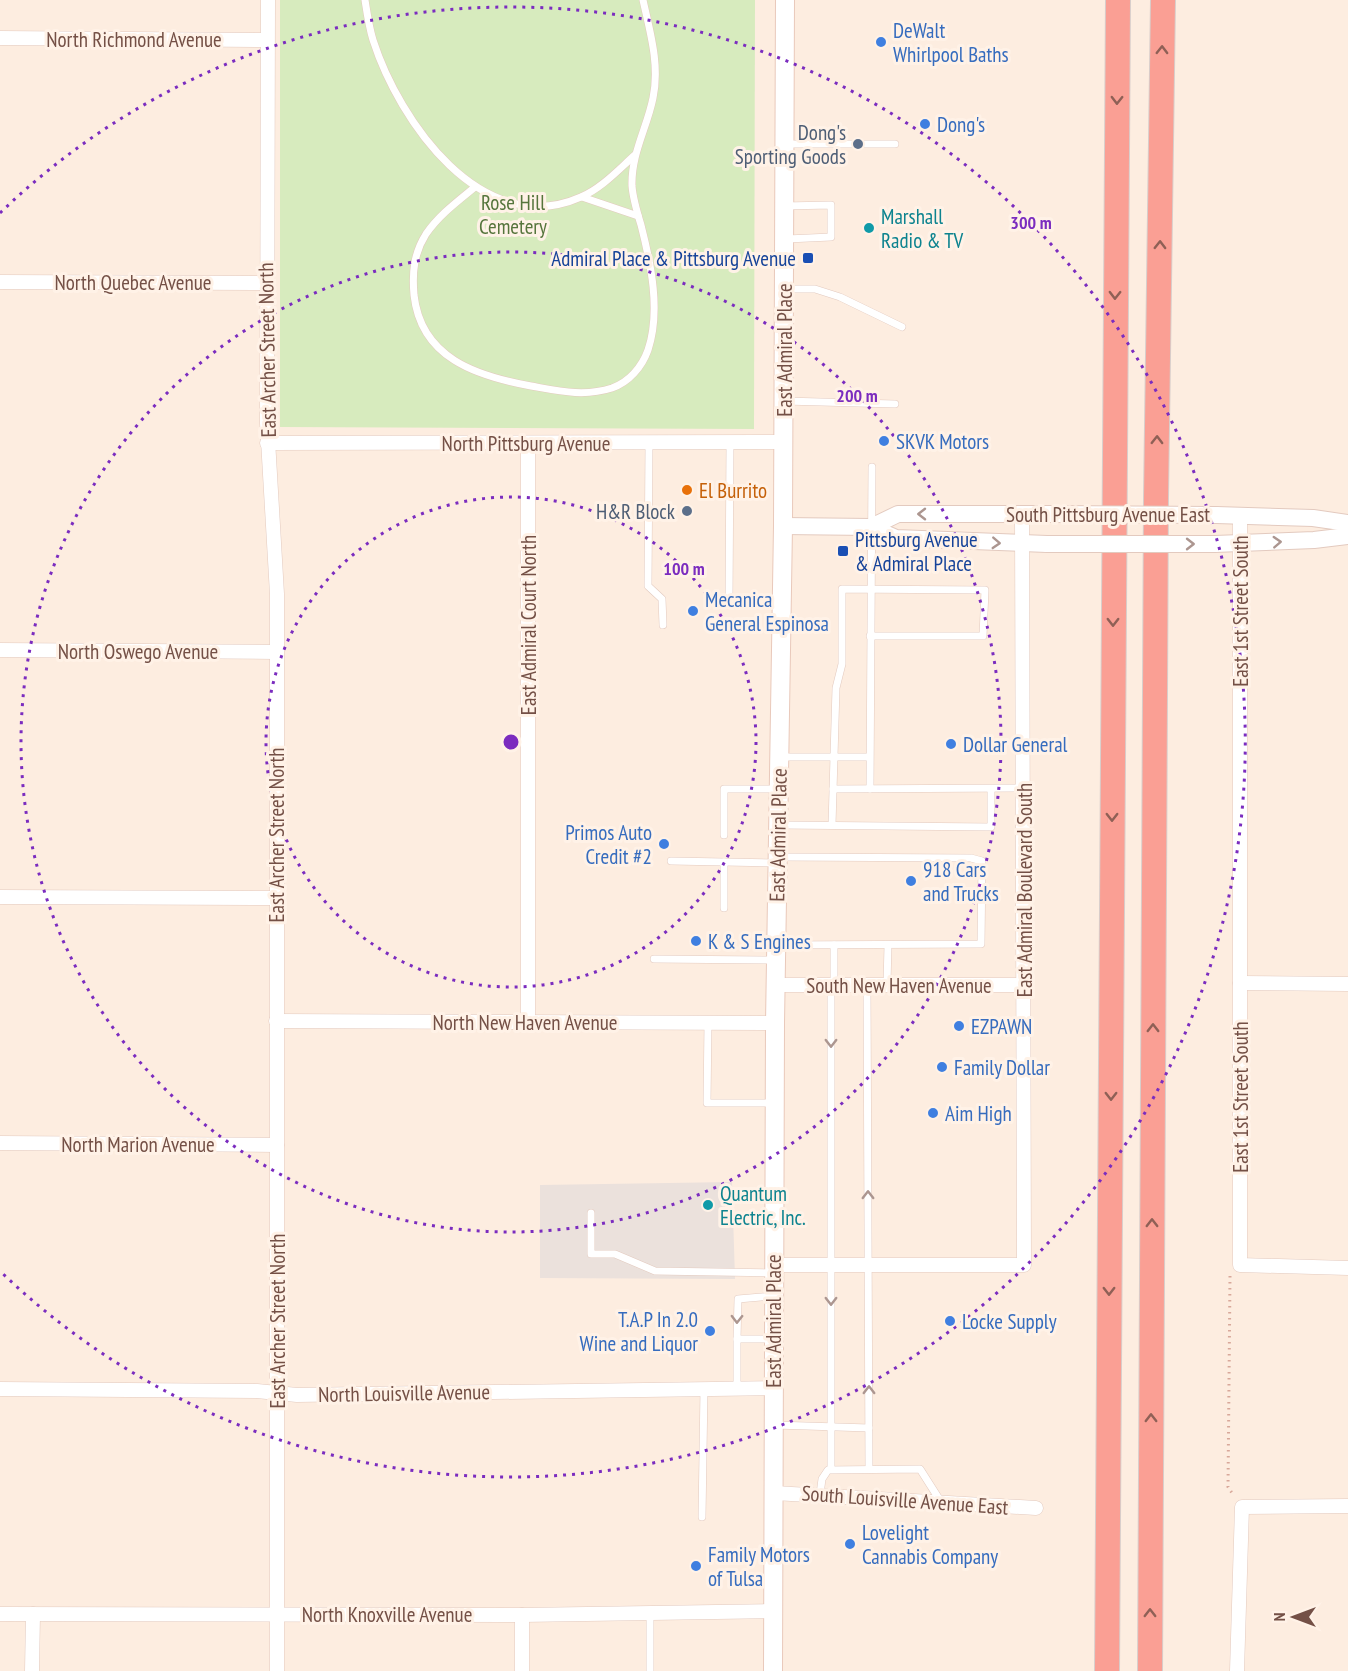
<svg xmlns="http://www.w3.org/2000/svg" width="1348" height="1671" viewBox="0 0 1348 1671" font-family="'PT Sans Narrow',sans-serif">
<rect width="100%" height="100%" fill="#fdede0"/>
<path fill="#ebe1dc" d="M 732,1182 L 735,1279 L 540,1278 L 540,1185 Z"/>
<path fill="#d7ebbe" d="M 280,0 L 755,0 L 754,429 L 280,427 Z"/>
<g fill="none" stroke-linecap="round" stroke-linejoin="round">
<defs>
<g id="service">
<path d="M 365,0 C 367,13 369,27 373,40 C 399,121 482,241 581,197 C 602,188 619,169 635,155"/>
<path d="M 787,144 L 895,144"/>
<path d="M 475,187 C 458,201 439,215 426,234 C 414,253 412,272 414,295 C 421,358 476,376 531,386 C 559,391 584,397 612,388 C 629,382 642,367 648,350 C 661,311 651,264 641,225 C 637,212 633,199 632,186 C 631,154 647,128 653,98 C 660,65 650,32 643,0"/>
<path d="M 582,197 L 638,216"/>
<path d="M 784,206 L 831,205 L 831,237 L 787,239"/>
<path d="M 784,289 L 815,289 L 840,297 L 902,327"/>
<path d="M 784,401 L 895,404"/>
<path d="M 649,443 L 648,586 L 662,599 L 663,625"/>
<path d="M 730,443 L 729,603 L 782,605"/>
<path d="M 779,757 L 869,757"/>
<path d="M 833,789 L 1023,788"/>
<path d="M 870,789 L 872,467"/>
<path d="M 781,825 L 991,827 L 991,789"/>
<path d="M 832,825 L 836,688 L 842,664 L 842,589 L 985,590 L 983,636 L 870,636"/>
<path d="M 724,835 L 724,789 L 776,789"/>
<path d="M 671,861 L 776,863"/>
<path d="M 724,908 L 724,862"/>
<path d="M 778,945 L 981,944 L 982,861 L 971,858 L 779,857"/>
<path d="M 654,959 L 775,960"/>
<path d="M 867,984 L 869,1469"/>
<path d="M 887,984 L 888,945"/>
<path d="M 831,985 L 831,1469"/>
<path d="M 834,985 L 834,945"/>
<path d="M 708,1023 L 707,1103 L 774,1103"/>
<path d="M 591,1213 L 591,1254 L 615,1254 L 655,1271 L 773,1273"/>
<path d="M 773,1339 L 737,1339 L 738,1299 L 773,1296"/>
<path d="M 737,1389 L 737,1339"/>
<path d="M 775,1425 L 869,1428"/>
<path d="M 820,1494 L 822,1479 L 828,1470 L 920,1469 L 941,1502"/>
<path d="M 702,1517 L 704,1389"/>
<path d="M 650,1671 L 650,1614"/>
</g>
<g id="minor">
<path d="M 268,0 L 267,423 L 277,594 L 277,1671"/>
<path d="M 0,38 L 267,40"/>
<path d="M 0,282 L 265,283"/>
<path d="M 267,443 L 784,442"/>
<path d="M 528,444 L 528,1023"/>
<path d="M 1240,515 L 1240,1265 L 1348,1268"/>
<path d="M 0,650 L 276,652"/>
<path d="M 0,897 L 276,898"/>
<path d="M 1240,983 L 1348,984"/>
<path d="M 775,985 L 1024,985"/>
<path d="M 276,1021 L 775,1023"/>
<path d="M 0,1143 L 277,1145"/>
<path d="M 774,1265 L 1024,1265 L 1022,514"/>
<path d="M 0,1389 L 257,1391 L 297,1395 L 773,1388"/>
<path d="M 774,1493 L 1036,1508"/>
<path d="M 0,1614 L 522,1615 L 773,1611"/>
<path d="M 522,1615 L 522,1671"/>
<path d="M 32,1671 L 33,1614"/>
<path d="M 1237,1671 L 1242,1507 L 1348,1506"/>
</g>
<g id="tertiary">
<path d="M 1216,515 L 1313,518 L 1348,523"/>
<path d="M 783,526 L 871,527 L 896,538 L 1047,544"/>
<path d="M 871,527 L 898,514 L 1048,514"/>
<path d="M 1215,544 L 1314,540 L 1348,536"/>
</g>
<path id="secondary" d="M 773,1671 L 775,1023 L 783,526 L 785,0"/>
<g id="motorway">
<path d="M 1107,1671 L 1118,0"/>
<path d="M 1150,1671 L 1156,498 L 1163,0"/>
</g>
</defs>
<use href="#service" stroke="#e3cabf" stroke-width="8"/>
<use href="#minor" stroke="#e3cabf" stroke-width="15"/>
<use href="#tertiary" stroke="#e3cabf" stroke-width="18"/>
<use href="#secondary" stroke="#e9c9bb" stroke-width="20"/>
<use href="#motorway" stroke="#d8cecb" stroke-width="26"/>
<path stroke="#d8a89a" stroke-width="3" stroke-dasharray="1.5 4.5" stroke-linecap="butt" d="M 1230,1276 L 1228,1487 L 1234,1496"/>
<use href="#service" stroke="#fff" stroke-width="7"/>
<use href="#minor" stroke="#fff" stroke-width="14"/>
<use href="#tertiary" stroke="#fff" stroke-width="16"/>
<use href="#secondary" stroke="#fff" stroke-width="18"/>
<use href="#motorway" stroke="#fa9f94" stroke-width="24"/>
<defs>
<g id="tertiary-bridge">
<path d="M 1048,514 L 1216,515"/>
<path d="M 1047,544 L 1215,544"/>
</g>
</defs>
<use href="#tertiary-bridge" stroke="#e3cabf" stroke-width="18" stroke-linecap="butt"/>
<use href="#tertiary-bridge" stroke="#fff" stroke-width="16"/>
</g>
<defs><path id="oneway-chevron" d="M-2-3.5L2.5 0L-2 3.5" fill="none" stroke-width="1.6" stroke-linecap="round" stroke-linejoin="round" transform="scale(1.5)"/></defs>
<g stroke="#8f6056">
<use href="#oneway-chevron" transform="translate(1162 50) rotate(-89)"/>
<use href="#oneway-chevron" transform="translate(1117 100) rotate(91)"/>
<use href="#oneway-chevron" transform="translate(1160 245) rotate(-89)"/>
<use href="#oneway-chevron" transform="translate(1115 295) rotate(91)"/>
<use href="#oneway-chevron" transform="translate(1157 440) rotate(-89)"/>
<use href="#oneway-chevron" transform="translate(1113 622) rotate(90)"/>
<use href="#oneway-chevron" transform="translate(1112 817) rotate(90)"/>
<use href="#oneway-chevron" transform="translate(1153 1028) rotate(-90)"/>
<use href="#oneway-chevron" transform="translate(1111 1096) rotate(90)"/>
<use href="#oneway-chevron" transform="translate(1152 1223) rotate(-90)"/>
<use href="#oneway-chevron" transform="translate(1109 1291) rotate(90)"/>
<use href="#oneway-chevron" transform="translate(1151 1418) rotate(-90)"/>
<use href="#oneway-chevron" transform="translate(1150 1613) rotate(-90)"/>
</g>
<g stroke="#ac9690">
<use href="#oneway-chevron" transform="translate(922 514) rotate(180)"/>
<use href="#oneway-chevron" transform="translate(1277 542) rotate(-3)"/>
<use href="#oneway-chevron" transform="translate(996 543) rotate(3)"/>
<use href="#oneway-chevron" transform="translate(1190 544)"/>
<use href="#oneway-chevron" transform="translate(831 1043) rotate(90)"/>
<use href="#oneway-chevron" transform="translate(868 1195) rotate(-90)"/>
<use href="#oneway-chevron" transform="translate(831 1301) rotate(90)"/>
<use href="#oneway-chevron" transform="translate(737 1319) rotate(91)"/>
<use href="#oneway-chevron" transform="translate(869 1390) rotate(-90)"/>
</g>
<g fill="none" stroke="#7b2cbf" stroke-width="3" stroke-dasharray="3 6">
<circle cx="511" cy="742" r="245"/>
<circle cx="511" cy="742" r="490"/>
<path d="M0 213A735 735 0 1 1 0 1271"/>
</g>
<g fill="#3f7fe0" stroke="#fff2e7" stroke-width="2">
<circle cx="881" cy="42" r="6"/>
<circle cx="925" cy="124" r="6"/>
<circle cx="884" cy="441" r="6"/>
<circle cx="693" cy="611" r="6"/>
<circle cx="951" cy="744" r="6"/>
<circle cx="664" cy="844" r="6"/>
<circle cx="911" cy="881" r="6"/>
<circle cx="696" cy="941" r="6"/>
<circle cx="959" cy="1026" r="6"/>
<circle cx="942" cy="1067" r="6"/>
<circle cx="933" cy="1113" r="6"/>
<circle cx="950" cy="1321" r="6"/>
<circle cx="710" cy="1331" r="6"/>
<circle cx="850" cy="1544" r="6"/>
<circle cx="696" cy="1566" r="6"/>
</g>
<g fill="#5c6f8a" stroke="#fff2e7" stroke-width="2">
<circle cx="858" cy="144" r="6"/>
<circle cx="687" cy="511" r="6"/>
</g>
<g fill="#0f9aa8" stroke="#fff2e7" stroke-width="2">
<circle cx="869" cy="228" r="6"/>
<circle cx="708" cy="1205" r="6"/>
</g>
<g fill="#1a4fb4" stroke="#fff2e7" stroke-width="2">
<rect x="802" y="252" width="12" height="12" rx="3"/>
<rect x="837" y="545" width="12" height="12" rx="3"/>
</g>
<circle fill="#e8710a" stroke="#fff2e7" stroke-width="2" cx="687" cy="490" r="6"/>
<g text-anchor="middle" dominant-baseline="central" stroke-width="6" stroke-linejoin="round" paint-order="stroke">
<g font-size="21" fill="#366cbe" stroke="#fff2e7" text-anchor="start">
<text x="893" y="30">DeWalt<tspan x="893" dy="24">Whirlpool Baths</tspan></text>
<text x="937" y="124">Dong's</text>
<text x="896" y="441">SKVK Motors</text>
<text x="705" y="599">Mecanica<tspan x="705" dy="24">General Espinosa</tspan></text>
<text x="963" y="744">Dollar General</text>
<text x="652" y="832" text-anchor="end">Primos Auto<tspan x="652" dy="24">Credit #2</tspan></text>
<text x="923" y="869">918 Cars<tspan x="923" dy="24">and Trucks</tspan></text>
<text x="708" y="941">K &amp; S Engines</text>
<text x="971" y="1026">EZPAWN</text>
<text x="954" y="1067">Family Dollar</text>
<text x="945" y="1113">Aim High</text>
<text x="698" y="1319" text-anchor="end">T.A.P In 2.0<tspan x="698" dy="24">Wine and Liquor</tspan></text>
<text x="962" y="1321">Locke Supply</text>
<text x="862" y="1532">Lovelight<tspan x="862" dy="24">Cannabis Company</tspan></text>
<text x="708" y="1554">Family Motors<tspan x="708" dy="24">of Tulsa</tspan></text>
</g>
<g font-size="21" fill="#745046" stroke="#fff2e7">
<text x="134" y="39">North Richmond Avenue</text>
<text x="133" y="282">North Quebec Avenue</text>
<text transform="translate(267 350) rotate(-91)">East Archer Street North</text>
<text transform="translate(784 350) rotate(-90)">East Admiral Place</text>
<text x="526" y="443">North Pittsburg Avenue</text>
<text x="1108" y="514">South Pittsburg Avenue East</text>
<text transform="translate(1240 611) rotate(-90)">East 1st Street South</text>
<text transform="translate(528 625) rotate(-90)">East Admiral Court North</text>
<text x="138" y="651">North Oswego Avenue</text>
<text transform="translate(276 835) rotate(-90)">East Archer Street North</text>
<text transform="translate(778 835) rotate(-89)">East Admiral Place</text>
<text transform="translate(1024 890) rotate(-90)">East Admiral Boulevard South</text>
<text x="899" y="985">South New Haven Avenue</text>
<text x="525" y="1022">North New Haven Avenue</text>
<text transform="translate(1240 1097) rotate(-90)">East 1st Street South</text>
<text x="138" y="1144">North Marion Avenue</text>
<text transform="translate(277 1321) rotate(-90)">East Archer Street North</text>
<text transform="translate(773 1321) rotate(-90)">East Admiral Place</text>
<text transform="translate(404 1393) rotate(-1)">North Louisville Avenue</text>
<text transform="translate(905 1500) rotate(4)">South Louisville Avenue East</text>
<text x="387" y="1614">North Knoxville Avenue</text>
</g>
<g font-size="21" fill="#4e5e75" stroke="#fff2e7" text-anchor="end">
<text x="846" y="132">Dong's<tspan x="846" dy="24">Sporting Goods</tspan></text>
<text x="675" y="511">H&amp;R Block</text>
</g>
<g font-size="21" fill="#56753c" stroke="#fff2e7">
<text x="513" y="202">Rose Hill<tspan x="513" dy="24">Cemetery</tspan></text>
</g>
<g font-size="21" fill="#0d838f" stroke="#fff2e7" text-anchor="start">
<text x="881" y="216">Marshall<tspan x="881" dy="24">Radio &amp; TV</tspan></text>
<text x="720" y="1193">Quantum<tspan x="720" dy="24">Electric, Inc.</tspan></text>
</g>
<g font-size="21" fill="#164399" stroke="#fff2e7" text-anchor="end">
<text x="796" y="258">Admiral Place &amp; Pittsburg Avenue</text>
<text x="855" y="539" text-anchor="start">Pittsburg Avenue<tspan x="855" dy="24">&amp; Admiral Place</tspan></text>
</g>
<g font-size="21" fill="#c56008" stroke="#fff2e7" text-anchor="start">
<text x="699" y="490">El Burrito</text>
</g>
</g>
<circle cx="511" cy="742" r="9" fill="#7b2cbf" stroke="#fff2e7" stroke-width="3"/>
<g font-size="18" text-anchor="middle" font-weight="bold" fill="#7b2cbf" stroke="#fff2e7" stroke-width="6" stroke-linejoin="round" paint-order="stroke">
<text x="1031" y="229">300 m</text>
<text x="857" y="402">200 m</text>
<text x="684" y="575">100 m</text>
</g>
<g transform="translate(1294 1617) rotate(270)" stroke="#fff2e7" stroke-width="4.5" paint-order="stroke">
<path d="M0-4.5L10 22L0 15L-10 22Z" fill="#745046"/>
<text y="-9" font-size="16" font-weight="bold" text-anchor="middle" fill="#745046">N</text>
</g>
</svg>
